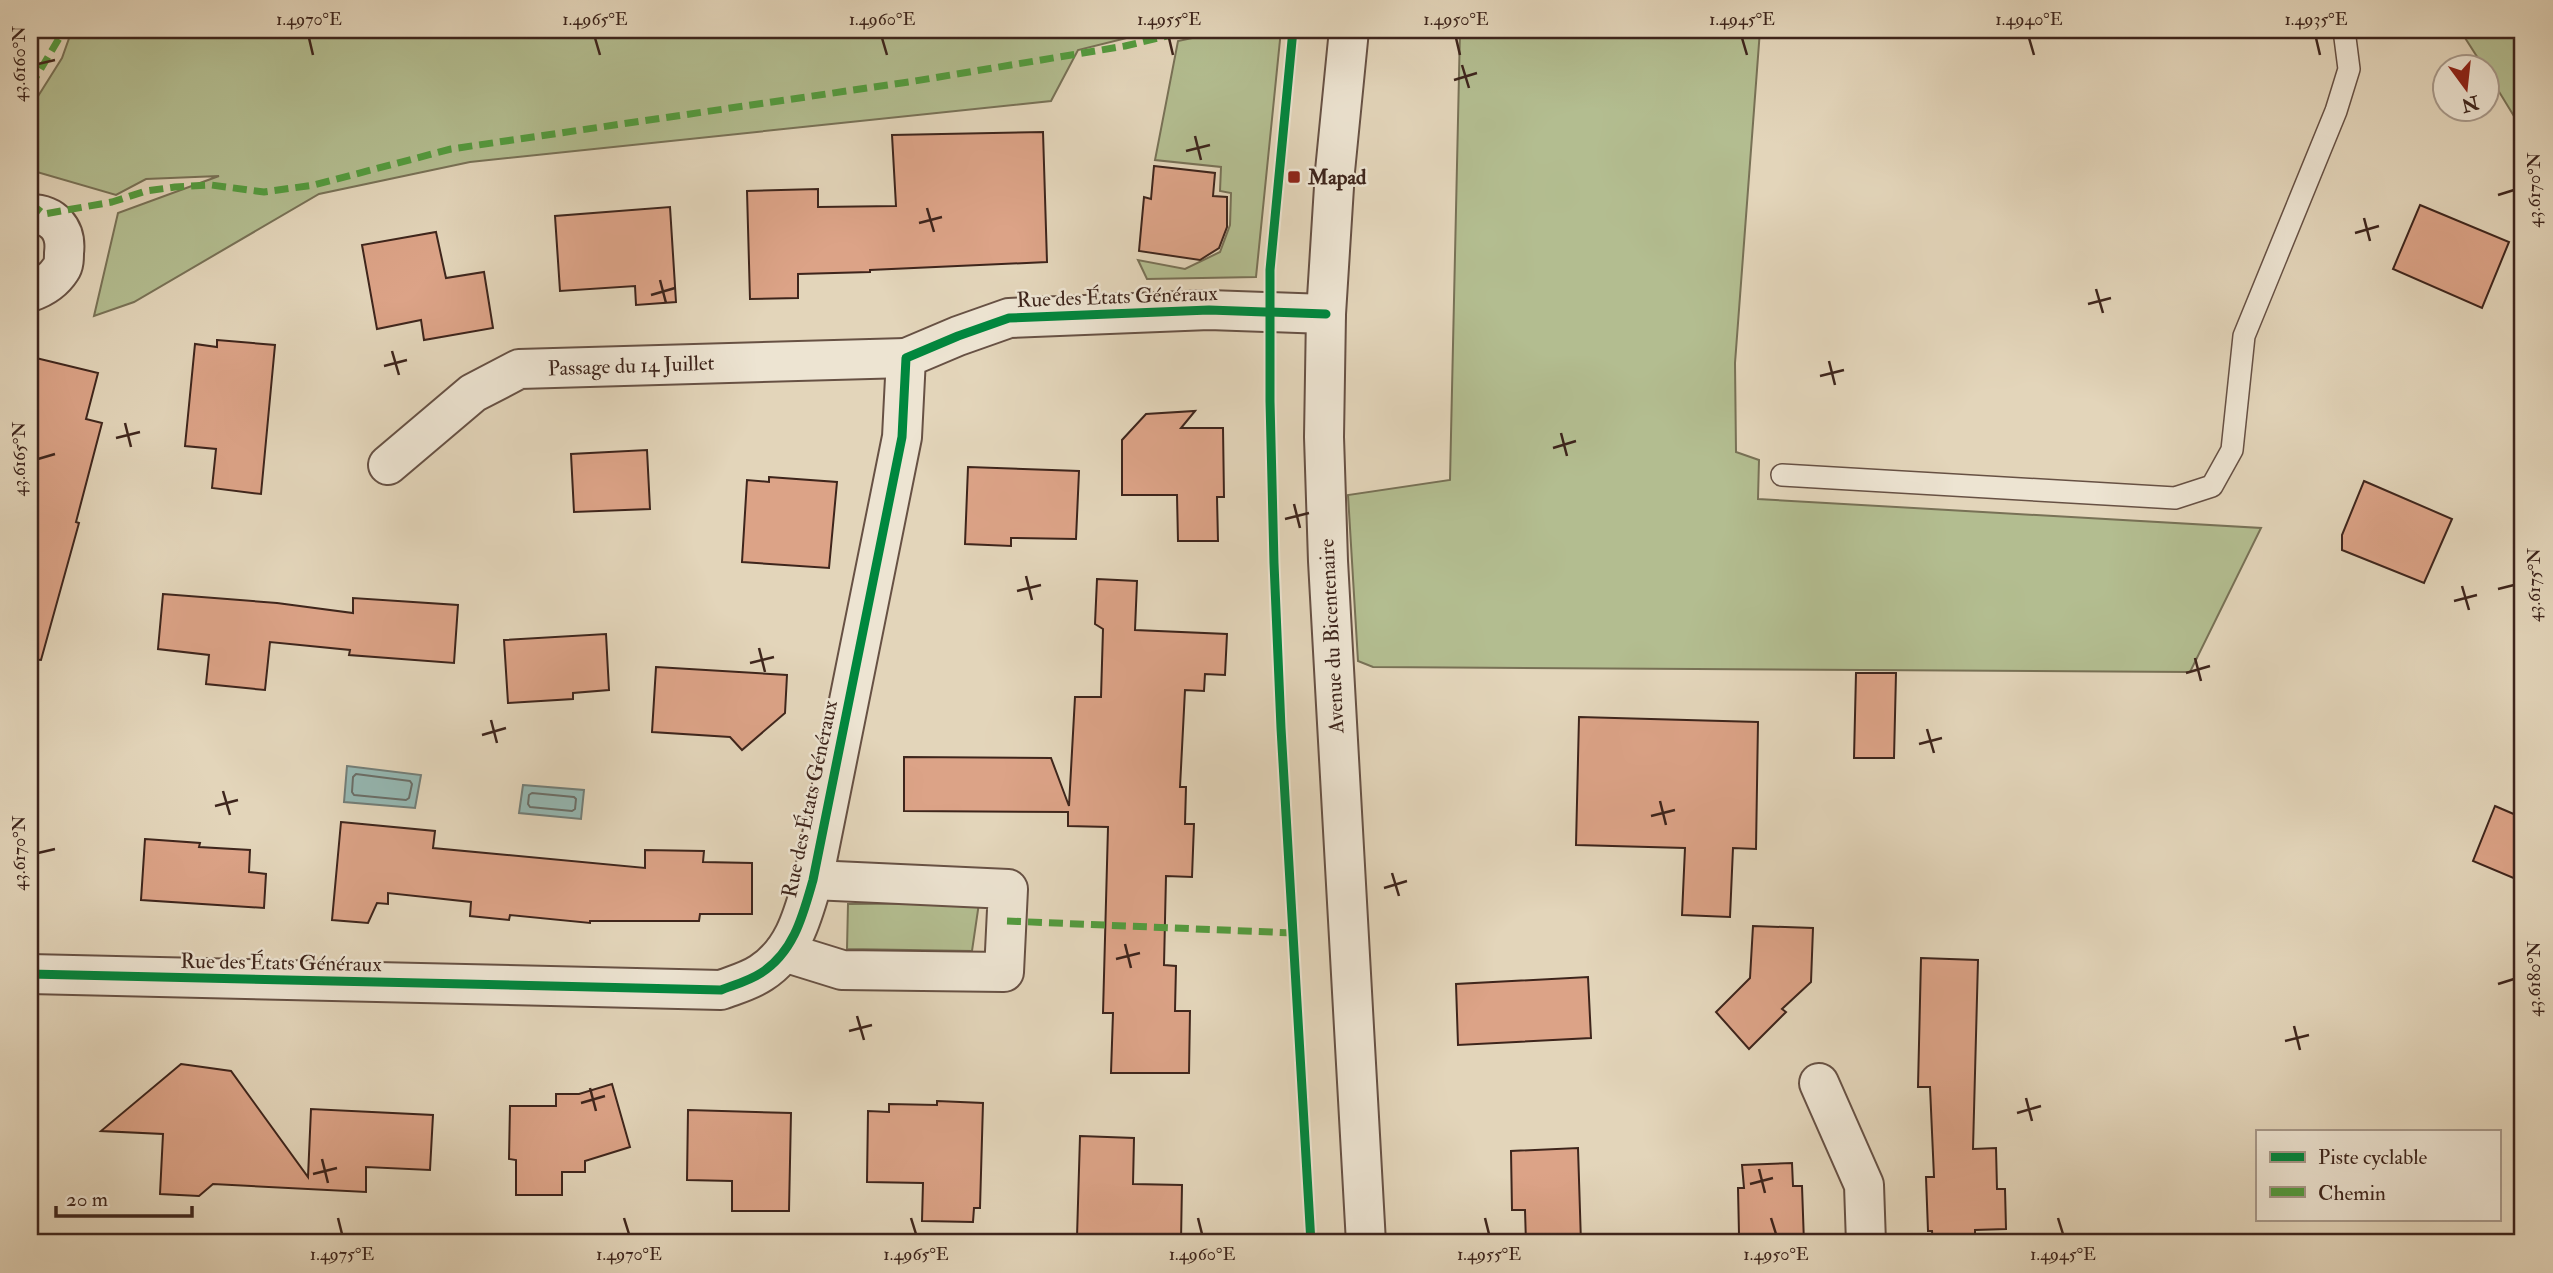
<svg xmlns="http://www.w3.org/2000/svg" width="2553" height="1273" viewBox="0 0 2553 1273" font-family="'IM FELL Double Pica',serif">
<rect width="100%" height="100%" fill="#e3d5ba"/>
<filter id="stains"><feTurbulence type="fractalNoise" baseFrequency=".00286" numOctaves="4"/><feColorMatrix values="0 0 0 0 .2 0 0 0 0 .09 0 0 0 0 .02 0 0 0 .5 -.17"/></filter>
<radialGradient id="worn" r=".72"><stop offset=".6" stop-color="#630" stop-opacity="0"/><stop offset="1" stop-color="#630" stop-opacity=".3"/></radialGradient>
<g fill="#b3bd90" stroke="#787156" stroke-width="2">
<path d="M 72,30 L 1159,30 L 1078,50 L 1051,101 L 470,162 L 319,194 L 134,302 L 94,316 L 118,213 L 219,176 L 146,179 L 116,195 L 30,170 L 30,109 L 62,58 Z"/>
<path d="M 1230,30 L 1281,30 L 1256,277 L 1147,279 L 1138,260 L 1185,269 L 1220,252 L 1230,225 L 1231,193 L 1220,191 L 1221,167 L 1155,160 L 1178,41 Z"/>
<path d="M 1460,30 L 1760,30 L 1735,363 L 1736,452 L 1759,460 L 1758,499 L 2261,528 L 2190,672 L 1373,667 L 1358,661 L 1348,495 L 1450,480 Z"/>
<path d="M 2460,30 L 2523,30 L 2523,131 L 2487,72 L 2486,66 L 2483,66 Z"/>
<path d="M 979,903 L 972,951 L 847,949 L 848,904 Z"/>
</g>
<g fill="#95b8b3" stroke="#727d77" stroke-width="2">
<path d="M 347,766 L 421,775 L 415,808 L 344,802 Z"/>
<path d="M 523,785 L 584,790 L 581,819 L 519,813 Z"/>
</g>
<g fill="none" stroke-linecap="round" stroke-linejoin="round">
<g stroke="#6a6e68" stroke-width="2">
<path d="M 356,774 L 410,781 L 412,784 L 409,798 L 406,800 L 354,795 L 352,792 L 353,777 Z"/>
<path d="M 532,793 L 574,797 L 576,799 L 575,809 L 572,811 L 530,807 L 528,804 L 529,795 Z"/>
</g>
</g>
<g fill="#dca387" stroke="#3e251c" stroke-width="2">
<path d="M 1043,132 L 1047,262 L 870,270 L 870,272 L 798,274 L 798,298 L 750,299 L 747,191 L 818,189 L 818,207 L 896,206 L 892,135 Z"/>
<path d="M 1154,166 L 1215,173 L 1213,196 L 1227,197 L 1227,227 L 1219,248 L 1200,260 L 1139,251 L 1144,197 L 1151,199 Z"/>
<path d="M 2420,205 L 2509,242 L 2482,308 L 2393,269 Z"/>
<path d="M 670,207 L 676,302 L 636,305 L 635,286 L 560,291 L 555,216 Z"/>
<path d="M 436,232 L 446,278 L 484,272 L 493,328 L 424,340 L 421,320 L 377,329 L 362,245 Z"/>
<path d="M 217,340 L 275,345 L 261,494 L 212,488 L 216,449 L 185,446 L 195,344 L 217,347 Z"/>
<path d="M 36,358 L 98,373 L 86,419 L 102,423 L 76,522 L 79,523 L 41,660 L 30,659 L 30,382 Z"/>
<path d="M 1195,411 L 1181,428 L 1223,428 L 1224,497 L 1217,497 L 1218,541 L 1178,541 L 1177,495 L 1122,495 L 1122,440 L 1146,414 Z"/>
<path d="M 647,450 L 650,509 L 574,512 L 571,454 Z"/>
<path d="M 968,467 L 1079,471 L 1076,539 L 1011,538 L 1011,546 L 965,544 Z"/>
<path d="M 769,477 L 837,482 L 829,568 L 742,562 L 747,480 L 769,482 Z"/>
<path d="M 2364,481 L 2452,519 L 2424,583 L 2342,550 L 2342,535 Z"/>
<path d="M 1097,579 L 1137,581 L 1135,630 L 1227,634 L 1225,675 L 1205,674 L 1204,691 L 1185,690 L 1180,787 L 1186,787 L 1185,824 L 1194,824 L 1192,877 L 1166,876 L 1164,965 L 1176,966 L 1175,1011 L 1190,1011 L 1189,1073 L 1111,1073 L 1113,1013 L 1103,1013 L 1108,827 L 1068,826 L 1068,812 L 904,811 L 904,757 L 1051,758 L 1069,806 L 1075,697 L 1101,697 L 1103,629 L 1095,624 Z"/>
<path d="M 163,594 L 277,603 L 353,613 L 353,598 L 458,605 L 454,663 L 349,655 L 350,650 L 270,642 L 265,690 L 206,684 L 209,655 L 158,649 Z"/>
<path d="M 606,634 L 609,690 L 573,693 L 573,699 L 508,703 L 504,640 Z"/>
<path d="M 656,667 L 787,675 L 785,713 L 742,750 L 730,737 L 652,732 Z"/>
<path d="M 1856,673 L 1896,673 L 1894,758 L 1854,758 Z"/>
<path d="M 1579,717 L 1758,722 L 1756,849 L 1733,848 L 1730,917 L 1682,915 L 1685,848 L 1576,845 Z"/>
<path d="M 2495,806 L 2523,818 L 2523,882 L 2473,861 Z"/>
<path d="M 341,822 L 435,831 L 433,848 L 645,868 L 645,850 L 704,851 L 703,862 L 752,863 L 752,914 L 700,914 L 699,921 L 590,921 L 590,923 L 510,915 L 509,920 L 470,916 L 471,902 L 388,893 L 388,904 L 377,903 L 368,923 L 332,920 Z"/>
<path d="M 145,839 L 200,843 L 199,847 L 250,850 L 249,872 L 266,874 L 264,908 L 141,900 Z"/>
<path d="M 1753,926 L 1813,928 L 1811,982 L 1782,1009 L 1786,1012 L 1749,1049 L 1716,1012 L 1750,978 Z"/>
<path d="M 1921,958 L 1978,960 L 1973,1149 L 1996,1148 L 1997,1189 L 2005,1189 L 2006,1229 L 1975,1230 L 1975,1243 L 1933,1243 L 1932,1231 L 1928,1231 L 1926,1177 L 1934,1177 L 1930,1087 L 1918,1087 Z"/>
<path d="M 1588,977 L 1591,1038 L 1458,1045 L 1456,984 Z"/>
<path d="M 181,1064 L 231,1071 L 308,1177 L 311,1109 L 433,1115 L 430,1170 L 366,1167 L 366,1192 L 213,1184 L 199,1196 L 160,1194 L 163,1134 L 101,1131 Z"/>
<path d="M 612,1084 L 630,1147 L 585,1161 L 585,1172 L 562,1172 L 562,1195 L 516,1195 L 516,1160 L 509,1159 L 510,1106 L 556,1106 L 556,1094 L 579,1094 Z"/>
<path d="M 937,1101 L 983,1103 L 980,1208 L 974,1208 L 973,1222 L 922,1221 L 923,1183 L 867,1182 L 868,1111 L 889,1112 L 889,1104 L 937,1105 Z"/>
<path d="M 688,1110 L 791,1113 L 789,1211 L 732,1211 L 732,1181 L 687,1180 Z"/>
<path d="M 1080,1136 L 1134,1138 L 1133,1184 L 1182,1185 L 1181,1241 L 1077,1237 Z"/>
<path d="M 1578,1148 L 1581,1243 L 1526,1243 L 1525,1210 L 1512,1210 L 1511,1151 Z"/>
<path d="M 1792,1163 L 1793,1186 L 1802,1186 L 1804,1243 L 1746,1243 L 1746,1234 L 1739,1234 L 1738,1188 L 1744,1188 L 1742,1165 Z"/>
</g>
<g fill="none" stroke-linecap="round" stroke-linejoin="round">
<defs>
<path id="lane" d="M 1782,475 L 2175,498 L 2212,486 L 2232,450 L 2244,336 L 2336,111 L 2349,69 L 2344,30"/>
<g id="street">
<path d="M 1349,30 L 1335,171 L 1326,314 L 1324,437 L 1328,561 L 1366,1243"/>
<path d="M 30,214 C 53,214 67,229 64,253 C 64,258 64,265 61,269 C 54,280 42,288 30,292"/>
<path d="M 388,465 L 473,393 L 519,369 L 906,358"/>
<path d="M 784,952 L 842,970 L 1004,972 L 1008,889 L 813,880"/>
<path d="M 30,974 L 721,990 C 734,985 749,981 761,973 C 794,952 803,915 813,880 L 902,437 L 906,358 L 958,336 L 1009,318 L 1209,310 L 1326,314"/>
<path d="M 1819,1083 L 1864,1185 L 1866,1243"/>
</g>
</defs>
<use href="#lane" stroke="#675144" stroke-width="24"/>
<use href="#street" stroke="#675144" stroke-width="42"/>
<use href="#lane" stroke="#ede4d2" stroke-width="21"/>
<use href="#street" stroke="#ede4d2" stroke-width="38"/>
<g stroke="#539b3e" stroke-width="7" stroke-dasharray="14 7" stroke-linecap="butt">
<path d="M 30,87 L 64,30"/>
<path d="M 30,203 L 44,214 L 112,202 L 146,191 L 175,187 L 211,185 L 264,192 L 314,185 L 451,149 L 915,81 L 1125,46 L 1192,30"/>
<path d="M 1007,921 L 1294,933"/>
<path d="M 30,1242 L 91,1243"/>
</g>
<defs>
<g id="cycleway">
<path d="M 1293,30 L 1270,270 L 1270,401 L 1274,563 L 1281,728 L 1311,1243"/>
<path d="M 30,974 L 721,990 C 734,985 749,981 761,973 C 794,952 803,915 813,880 L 902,437 L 906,358 L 958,336 L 1009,318 L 1209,310 L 1326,314"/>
</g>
</defs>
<use href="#cycleway" stroke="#ede4d2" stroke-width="13"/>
<use href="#cycleway" stroke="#00873e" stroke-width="9"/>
</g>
<path fill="none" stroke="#3e251c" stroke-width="2.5" d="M 309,38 L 313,55M 595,38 L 600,55M 882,38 L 887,55M 1169,38 L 1173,55M 1456,38 L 1460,55M 1742,38 L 1747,55M 2029,38 L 2034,55M 2316,38 L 2320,55M 38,64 L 55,60M 1462,65 L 1469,88M 1454,80 L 1477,73M 1195,136 L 1201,160M 1186,151 L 1210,145M 2498,195 L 2514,190M 927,208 L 934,232M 2364,218 L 2370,241M 919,223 L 942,217M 2355,233 L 2379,226M 660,280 L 666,303M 2096,289 L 2103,313M 651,295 L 675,288M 2088,304 L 2111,298M 392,351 L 399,375M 1829,361 L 1835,385M 384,366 L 407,360M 1820,376 L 1844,370M 125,423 L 131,447M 1561,433 L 1567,456M 116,438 L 140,432M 1553,448 L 1576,441M 38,459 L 55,454M 1294,504 L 1300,528M 1285,519 L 1309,513M 1026,576 L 1032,600M 2462,586 L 2469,610M 2498,589 L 2514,585M 1017,591 L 1041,585M 2454,601 L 2477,595M 759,648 L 765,672M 2195,658 L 2201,681M 750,663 L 774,657M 2186,673 L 2210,666M 491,720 L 497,743M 1927,729 L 1934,753M 482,735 L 506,728M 1919,744 L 1942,738M 223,791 L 230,815M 1660,801 L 1666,825M 215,806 L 238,800M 1651,816 L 1675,810M 38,853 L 55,849M 1392,873 L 1399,896M 1384,888 L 1407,881M 1125,944 L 1131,968M 1116,959 L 1140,953M 2498,984 L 2514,979M 857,1016 L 864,1040M 2294,1026 L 2300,1050M 849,1031 L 872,1025M 2285,1041 L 2309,1035M 590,1088 L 596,1111M 2026,1098 L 2032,1121M 581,1103 L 605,1096M 2017,1113 L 2041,1106M 322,1159 L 328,1183M 1759,1169 L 1765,1193M 313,1174 L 337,1168M 1750,1184 L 1773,1178M 338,1218 L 342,1234M 624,1218 L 629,1234M 911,1218 L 916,1234M 1198,1218 L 1202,1234M 1485,1218 L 1489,1234M 1771,1218 L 1776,1234M 2058,1218 L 2063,1234"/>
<rect fill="#8f2418" stroke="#ede4d2" stroke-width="2.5" x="1287" y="170" width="14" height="14" rx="3.5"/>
<g text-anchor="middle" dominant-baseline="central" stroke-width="5" stroke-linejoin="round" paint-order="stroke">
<g font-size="21" font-weight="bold" fill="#3e251c" stroke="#ede4d2" text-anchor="start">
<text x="1308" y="177">Mapad</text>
</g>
<g font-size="21" fill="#3e251c" stroke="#ede4d2">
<text transform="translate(1117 297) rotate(-2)">Rue des États Généraux</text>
<text transform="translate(631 366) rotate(-2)">Passage du 14 Juillet</text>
<text transform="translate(1332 636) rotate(-93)">Avenue du Bicentenaire</text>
<text transform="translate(810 799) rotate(-78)">Rue des États Généraux</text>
<text transform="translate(281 963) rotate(1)">Rue des États Généraux</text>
</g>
</g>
<rect width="2553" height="1273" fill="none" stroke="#e3d5ba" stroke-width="77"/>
<rect x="2256" y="1130" width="245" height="91" fill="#ede4d2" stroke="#a79889" stroke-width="2"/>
<rect x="2270" y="1152" width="35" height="10" fill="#00873e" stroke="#a79889" stroke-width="2"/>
<text x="2318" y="1164" font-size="21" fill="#3e251c">Piste cyclable</text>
<rect x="2270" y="1187" width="35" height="10" fill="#539b3e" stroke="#a79889" stroke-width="2"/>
<text x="2318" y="1200" font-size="21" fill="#3e251c">Chemin</text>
<g transform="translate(2466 88) rotate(165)"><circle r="33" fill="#ede4d2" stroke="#a79889" stroke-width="2"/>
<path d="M0-5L12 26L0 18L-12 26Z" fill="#8f2418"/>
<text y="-10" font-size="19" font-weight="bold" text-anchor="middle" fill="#3e251c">N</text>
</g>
<path d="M56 1206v10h136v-10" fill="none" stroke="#3e251c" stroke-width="3.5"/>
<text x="66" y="1206" font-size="21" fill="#3e251c" stroke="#ede4d2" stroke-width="5" paint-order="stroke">20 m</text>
<rect x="38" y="38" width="2476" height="1196" fill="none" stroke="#3e251c" stroke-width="2.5"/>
<g font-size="18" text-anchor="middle" fill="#3e251c">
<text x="309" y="25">1.4970°E</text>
<text x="595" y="25">1.4965°E</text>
<text x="882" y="25">1.4960°E</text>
<text x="1169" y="25">1.4955°E</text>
<text x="1456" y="25">1.4950°E</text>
<text x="1742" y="25">1.4945°E</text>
<text x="2029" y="25">1.4940°E</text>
<text x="2316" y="25">1.4935°E</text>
<text transform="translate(19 64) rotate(-90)" y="6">43.6160°N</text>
<text transform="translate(2534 190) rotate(-90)" y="6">43.6170°N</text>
<text transform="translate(19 459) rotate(-90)" y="6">43.6165°N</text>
<text transform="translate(2534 585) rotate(-90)" y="6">43.6175°N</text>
<text transform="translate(19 853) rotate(-90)" y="6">43.6170°N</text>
<text transform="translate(2534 979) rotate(-90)" y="6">43.6180°N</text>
<text x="342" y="1260">1.4975°E</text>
<text x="629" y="1260">1.4970°E</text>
<text x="916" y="1260">1.4965°E</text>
<text x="1202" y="1260">1.4960°E</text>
<text x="1489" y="1260">1.4955°E</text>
<text x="1776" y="1260">1.4950°E</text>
<text x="2063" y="1260">1.4945°E</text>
</g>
<rect width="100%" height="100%" filter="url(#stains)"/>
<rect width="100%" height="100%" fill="url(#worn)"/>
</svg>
